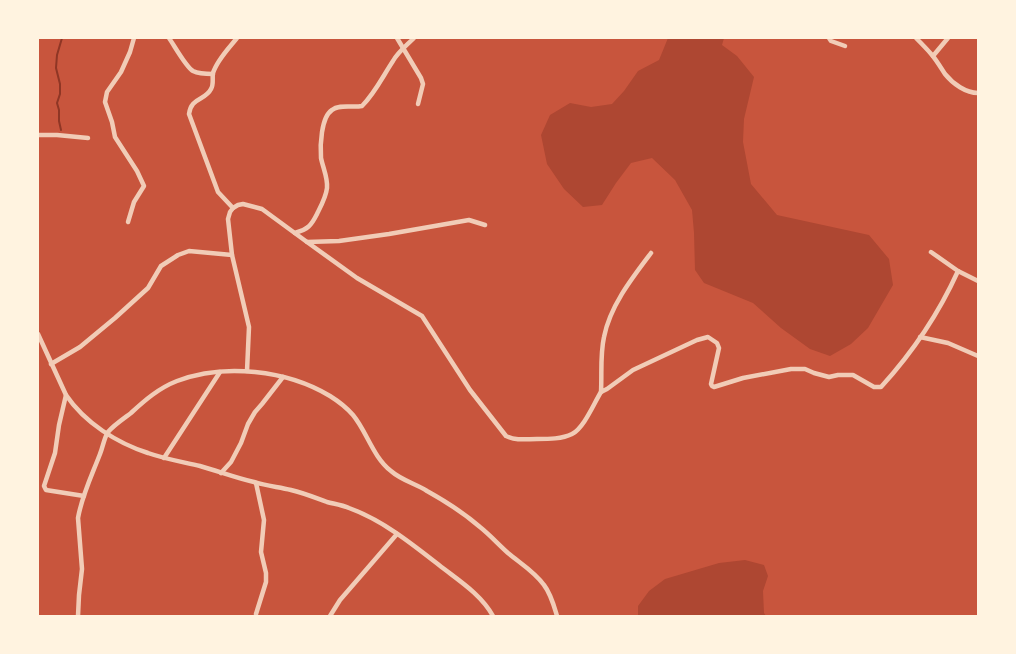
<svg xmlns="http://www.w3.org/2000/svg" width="1016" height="654" viewBox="0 0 1016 654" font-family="Jost,sans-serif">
<rect width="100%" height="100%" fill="#c8553d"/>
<g fill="#ae4732">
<path d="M 668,38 L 724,38 L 722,45 L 737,56 L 754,77 L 744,119 L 743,142 L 751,184 L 777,215 L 869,235 L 889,259 L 893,285 L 868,328 L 851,344 L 830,356 L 810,349 L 781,328 L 753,303 L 704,283 L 695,270 L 694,233 L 692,210 L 675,180 L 652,158 L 631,163 L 616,183 L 602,205 L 583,207 L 564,189 L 547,164 L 541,135 L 550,115 L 570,103 L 591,107 L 612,104 L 624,91 L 638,71 L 659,60 Z"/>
<path d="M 745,560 L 764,565 L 768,576 L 763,591 L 764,613 L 766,616 L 638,616 L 638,606 L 649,591 L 665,579 L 719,563 Z"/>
</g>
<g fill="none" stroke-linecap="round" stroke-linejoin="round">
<path stroke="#8f3625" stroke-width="2" d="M 61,130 L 59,121 L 59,110 L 57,103 L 60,94 L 60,84 L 56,68 L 57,55 L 62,38"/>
<g stroke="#f1ccb7" stroke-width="4.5">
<path d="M 169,38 C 174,45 186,67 193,71 C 199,74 207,74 213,74"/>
<path d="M 397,38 L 421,78 L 423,84 L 418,104"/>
<path d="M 829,38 L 831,41 L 845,46"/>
<path d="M 916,38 C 921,43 927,49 932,55 C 937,61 941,68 945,74 C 953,84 966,93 978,93"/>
<path d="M 933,56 L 948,38"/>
<path d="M 38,135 L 57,135 L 88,138"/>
<path d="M 233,208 L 218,192 L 189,114 C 191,97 205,101 211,89 C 214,84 212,79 213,73 C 217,60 229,48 237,38"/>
<path d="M 128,222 L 134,202 L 144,186 L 137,171 L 115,137 L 112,122 L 105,102 L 107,92 L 121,72 L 130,52 L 134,38"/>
<path d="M 295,233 C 308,229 311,226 317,214 C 321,206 326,197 327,188 C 328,178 323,168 321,158 C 320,146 321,117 332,110 C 339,104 353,108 362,106 C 375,93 383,76 393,61 C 398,52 407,45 414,38"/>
<path d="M 307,242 L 357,278 L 422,316 L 470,390 L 506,436 C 517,441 526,439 537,439 C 549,439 562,439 572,434 C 584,428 594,403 601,392"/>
<path d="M 931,252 L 958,271 L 978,281"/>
<path d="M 651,253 C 632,278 610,306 604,337 C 600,355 602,373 601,392 L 607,389 L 633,370 L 697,340 L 708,337 L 717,343 L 719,348 L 711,384 L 712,386 L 714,387 L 743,378 L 791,369 L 805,369 L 814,373 L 829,377 L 838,375 L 853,375 L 874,387 L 881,387 C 912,353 939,313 958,271"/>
<path d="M 38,334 L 66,395 C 85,423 117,443 148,453 C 165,459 183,462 200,466 C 218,471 236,478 254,482 C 266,486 279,487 291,490 C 304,493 316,498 327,502 C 335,504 342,505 349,508 C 382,520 411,543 439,565 C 458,580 481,594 493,616"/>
<path d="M 920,337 L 948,343 L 978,356"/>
<path d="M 51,364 L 80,347 L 115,318 L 148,288 L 161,266 L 178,255 L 189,251 L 232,255"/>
<path d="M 247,371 L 249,327 L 232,255 L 228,219 L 230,212 L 233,208 L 238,205 L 243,204 L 262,209 L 307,242 L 339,241 L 389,234 L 469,220 L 485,225"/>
<path d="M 66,395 L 59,425 L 55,453 L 44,486 L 46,490 L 84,496"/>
<path d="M 164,458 L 220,372"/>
<path d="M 221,473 L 231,462 L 241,443 L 248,424 L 255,412 L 262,404 L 283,377"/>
<path d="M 256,483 L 264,520 L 261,552 L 266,573 L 266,582 L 256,614"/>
<path d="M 78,616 L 79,595 L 82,569 L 78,518 C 82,495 92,475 100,454 C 103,447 104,438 108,432 C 114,425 123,419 131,413 C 145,400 159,388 177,381 C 224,363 287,370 330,396 C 338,401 347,408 353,415 C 367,432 373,457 391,471 C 401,480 416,484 427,491 C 445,501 465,514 480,527 C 490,535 498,544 508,553 C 520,563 535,572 544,585 C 551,594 554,606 557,616"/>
<path d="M 330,616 L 340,600 L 397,534"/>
</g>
</g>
<rect width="1016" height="654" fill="none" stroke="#fff3e0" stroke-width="78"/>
</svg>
